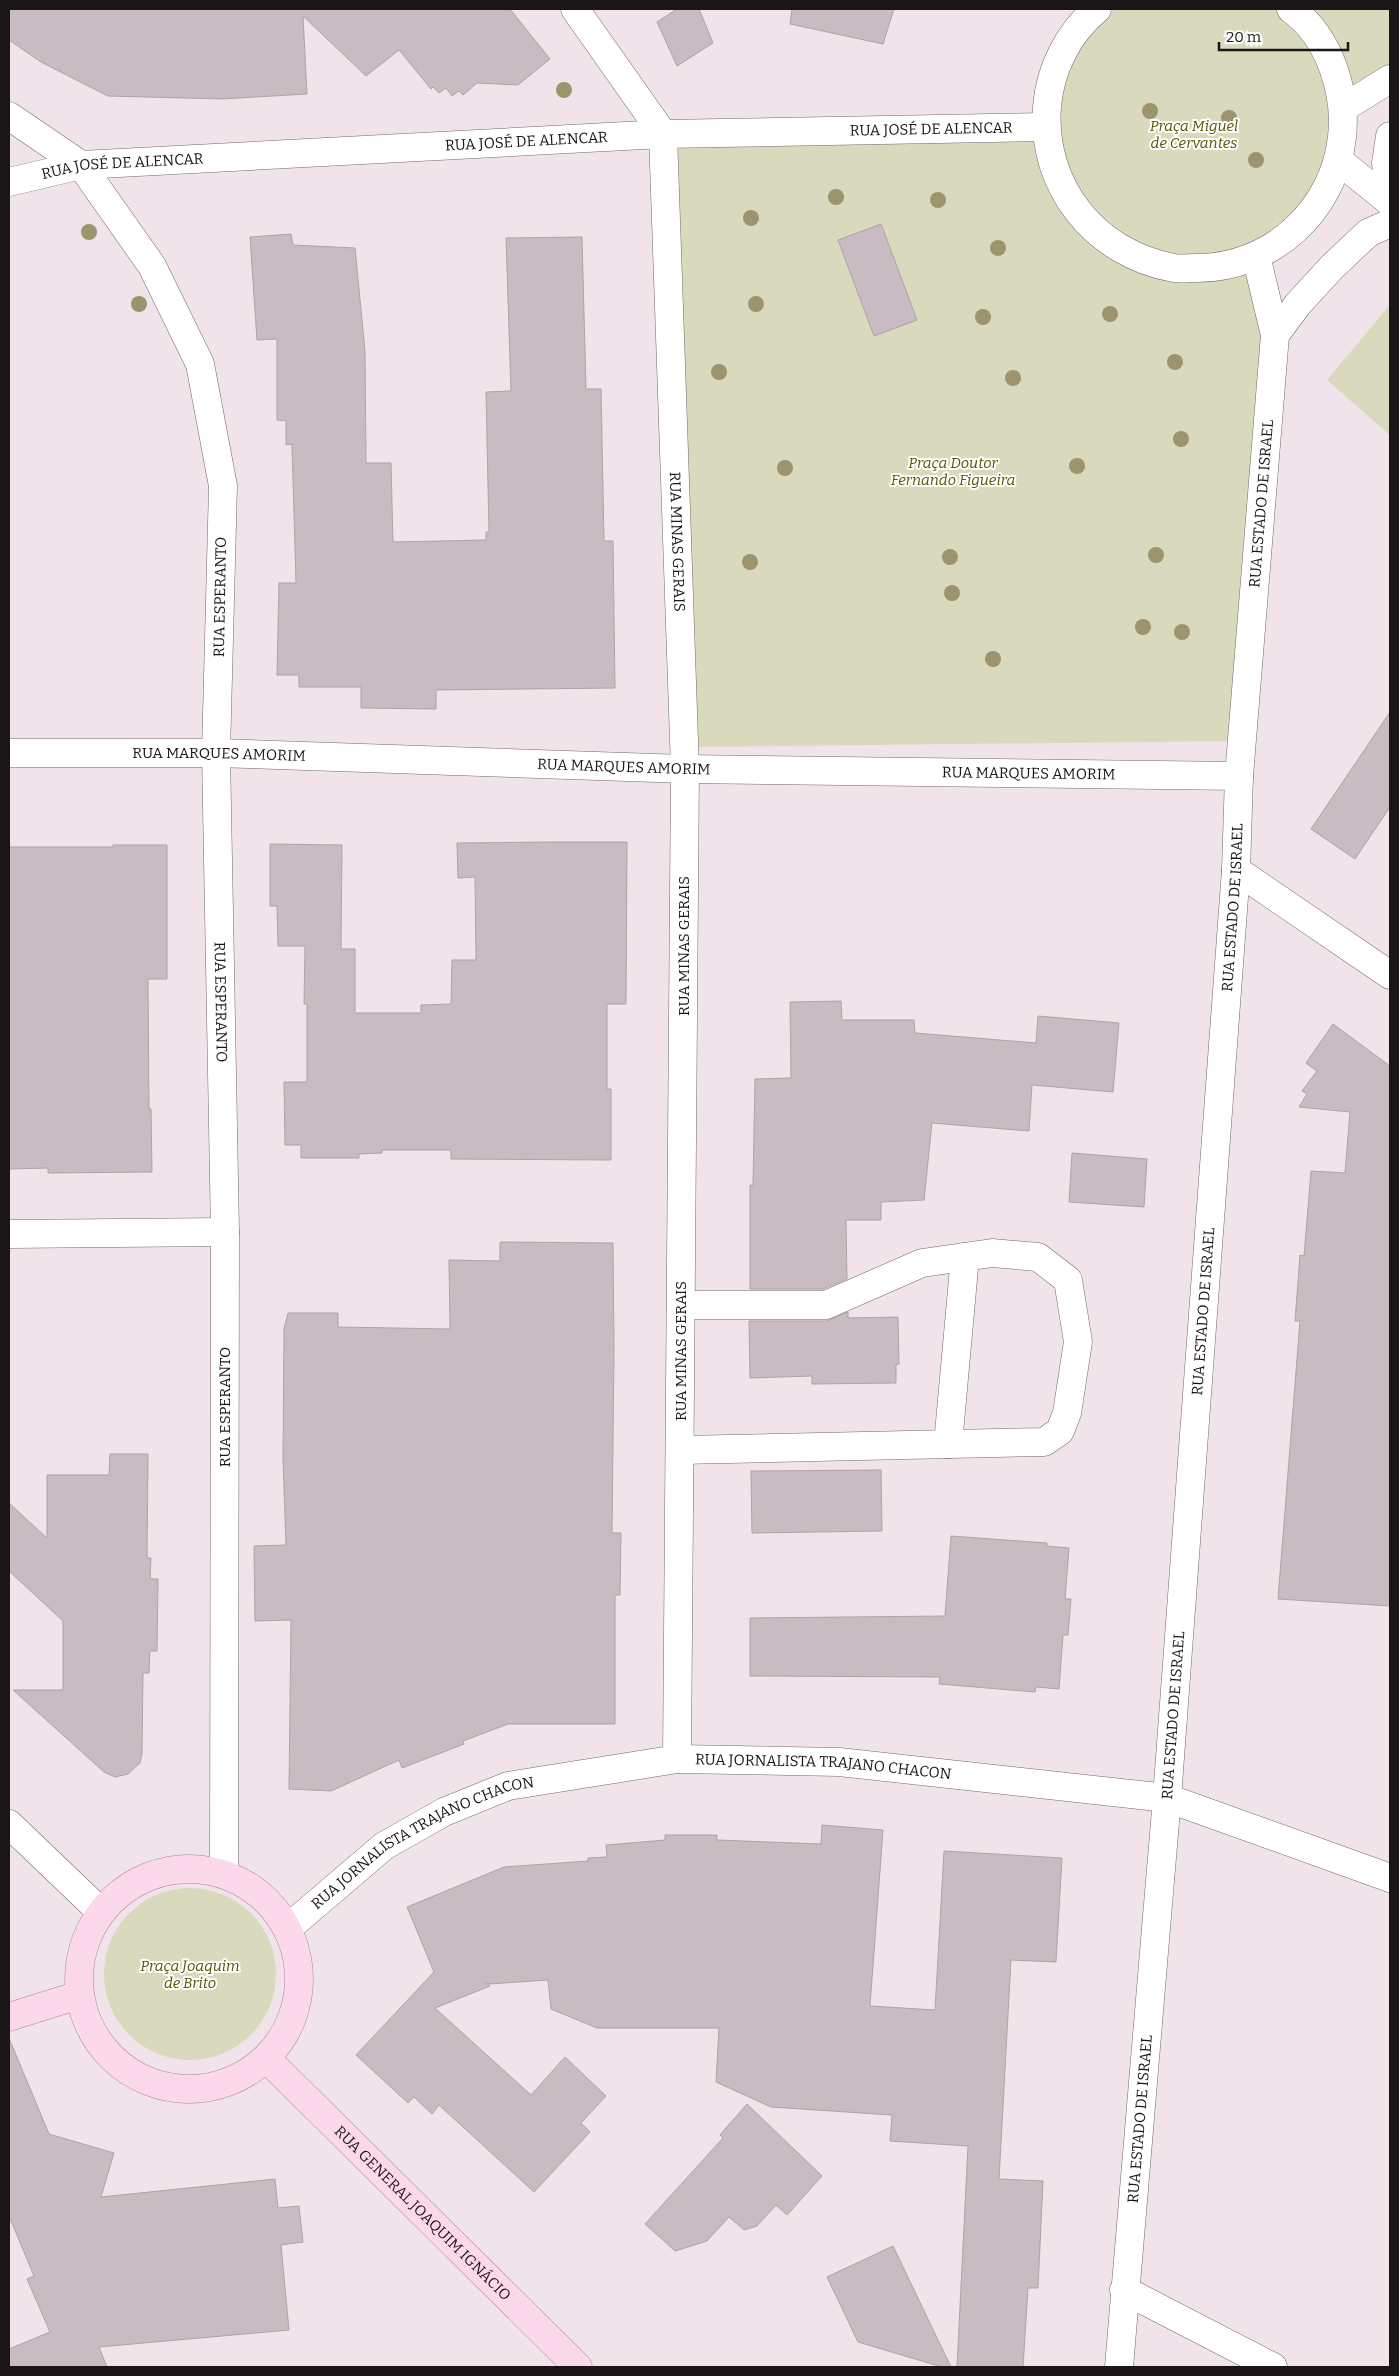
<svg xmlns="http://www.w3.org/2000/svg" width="1399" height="2376" viewBox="0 0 1399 2376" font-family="Bitter,serif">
<rect width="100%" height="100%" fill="#f0e3e9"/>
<g fill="#d9d9bd">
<path d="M 1106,9 L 1277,9 L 1292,18 L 1323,63 L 1337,109 L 1324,180 L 1282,233 L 1253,248 L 1173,259 L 1126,246 L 1064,180 L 1055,84 Z"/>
<path d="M 1305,9 L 1390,9 L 1390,70 L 1349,95 Z"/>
<path d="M 1039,133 L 1121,257 L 1251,265 L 1266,321 L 1233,741 L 689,747 L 670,142 Z"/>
<path d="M 1390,305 L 1390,435 L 1327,380 Z"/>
<circle cx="190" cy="1974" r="86"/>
</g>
<g fill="#c8bbc1" stroke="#afa2a8">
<path d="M 9,9 L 510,9 L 550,59 L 518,85 L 477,83 L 463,95 L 459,91 L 452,96 L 446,88 L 439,93 L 433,87 L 431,89 L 399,50 L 366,76 L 303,16 L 307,94 L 222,99 L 108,96 L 41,62 L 9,40 Z"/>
<path d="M 677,9 L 699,9 L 713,43 L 677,66 L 657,22 Z"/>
<path d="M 792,9 L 894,9 L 883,44 L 790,24 Z"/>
<path d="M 881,224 L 917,320 L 874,336 L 838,240 Z"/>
<path d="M 291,234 L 293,245 L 355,248 L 365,351 L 366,463 L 391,463 L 393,542 L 486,540 L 486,532 L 489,532 L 486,392 L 511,391 L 506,238 L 582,237 L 586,389 L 601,389 L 604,541 L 613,541 L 615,688 L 436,690 L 436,709 L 361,708 L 361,687 L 299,687 L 299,675 L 277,675 L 279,583 L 296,583 L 292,444 L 286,445 L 286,421 L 277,420 L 277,339 L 257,340 L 250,237 Z"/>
<path d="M 1390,712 L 1390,807 L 1355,859 L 1311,829 Z"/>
<path d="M 554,842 L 627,842 L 626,1004 L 607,1004 L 607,1089 L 611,1089 L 611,1160 L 451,1159 L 451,1150 L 382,1150 L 382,1153 L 359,1154 L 359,1158 L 301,1158 L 301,1145 L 285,1145 L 284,1082 L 307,1082 L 307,1004 L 304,1004 L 305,946 L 278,946 L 277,906 L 270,906 L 270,844 L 342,845 L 341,949 L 355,949 L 355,1013 L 421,1013 L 421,1005 L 451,1004 L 452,960 L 476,960 L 475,877 L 458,878 L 457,843 Z"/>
<path d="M 113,845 L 167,845 L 167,979 L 148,979 L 149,1109 L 151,1109 L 152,1172 L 48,1173 L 48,1168 L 9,1169 L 9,847 L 113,847 Z"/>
<path d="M 841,1001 L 842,1020 L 914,1020 L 915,1033 L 1036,1043 L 1038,1016 L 1119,1023 L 1113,1092 L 1032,1085 L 1029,1131 L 932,1123 L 924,1200 L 881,1202 L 881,1220 L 846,1220 L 847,1279 L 823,1289 L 750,1289 L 750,1185 L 753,1185 L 755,1079 L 791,1078 L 790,1002 Z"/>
<path d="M 1333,1024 L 1390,1066 L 1390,1606 L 1278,1599 L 1300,1321 L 1295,1321 L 1300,1255 L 1304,1256 L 1311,1171 L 1345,1173 L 1350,1112 L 1299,1107 L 1307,1094 L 1302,1091 L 1317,1071 L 1306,1063 Z"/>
<path d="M 1072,1153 L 1147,1159 L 1144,1207 L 1069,1202 Z"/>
<path d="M 500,1242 L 613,1243 L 614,1349 L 612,1533 L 621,1533 L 620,1595 L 615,1595 L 615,1724 L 508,1724 L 463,1741 L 464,1744 L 402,1768 L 399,1760 L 331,1791 L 289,1789 L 291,1620 L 255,1621 L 254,1546 L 286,1545 L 283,1459 L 284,1329 L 288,1313 L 338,1313 L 338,1327 L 450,1329 L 449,1260 L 500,1261 Z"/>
<path d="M 848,1312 L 848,1318 L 898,1317 L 899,1364 L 896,1365 L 896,1383 L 812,1384 L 812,1376 L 750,1378 L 749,1321 L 826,1321 Z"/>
<path d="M 110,1454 L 148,1454 L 147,1558 L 151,1558 L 150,1579 L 158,1579 L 157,1651 L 150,1651 L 149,1673 L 143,1673 L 142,1754 L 140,1763 L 128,1774 L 115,1777 L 104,1772 L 13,1690 L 63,1690 L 63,1621 L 9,1571 L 9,1503 L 47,1538 L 47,1475 L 109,1475 Z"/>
<path d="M 881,1470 L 882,1531 L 752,1533 L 751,1471 Z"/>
<path d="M 951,1536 L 1047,1543 L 1047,1546 L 1069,1548 L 1065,1599 L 1071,1599 L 1068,1635 L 1063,1635 L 1059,1689 L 1036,1687 L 1035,1692 L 939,1684 L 940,1677 L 750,1676 L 750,1618 L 945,1616 Z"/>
<path d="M 822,1825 L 883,1830 L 870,2006 L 935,2010 L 944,1851 L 1062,1858 L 1056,1962 L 1011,1960 L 999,2179 L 1043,2181 L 1038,2288 L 1028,2288 L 1023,2367 L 957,2367 L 968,2146 L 890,2141 L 892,2115 L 771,2107 L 716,2082 L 719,2028 L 597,2028 L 551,2009 L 548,1980 L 490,1984 L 485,1982 L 490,1986 L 435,2008 L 531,2095 L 565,2057 L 606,2096 L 581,2123 L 590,2132 L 534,2192 L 439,2105 L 432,2114 L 414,2097 L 408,2103 L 356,2055 L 434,1972 L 407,1907 L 504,1867 L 588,1861 L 588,1858 L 607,1857 L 606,1845 L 665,1840 L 665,1835 L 717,1835 L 717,1840 L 821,1844 Z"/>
<path d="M 9,2038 L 49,2134 L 114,2153 L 101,2197 L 275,2179 L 278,2208 L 299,2206 L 303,2242 L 281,2245 L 289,2330 L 99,2347 L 107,2367 L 9,2367 L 9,2349 L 50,2332 L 27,2279 L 34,2276 L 9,2216 Z"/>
<path d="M 747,2104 L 822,2176 L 787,2215 L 776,2205 L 757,2226 L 744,2230 L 729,2217 L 707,2241 L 675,2251 L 645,2224 L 723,2138 L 720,2135 Z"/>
<path d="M 893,2246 L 951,2367 L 942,2367 L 858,2342 L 827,2277 Z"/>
</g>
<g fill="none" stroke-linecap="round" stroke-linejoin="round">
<defs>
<g id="minor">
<path d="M 575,9 L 663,134"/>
<path d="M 1097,9 C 1068,33 1050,69 1047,107 C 1041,186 1095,254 1174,268 C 1181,269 1189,268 1197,268 C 1271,268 1334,211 1342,137 C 1347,92 1329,36 1291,9"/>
<path d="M 1343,108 L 1390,79"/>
<path id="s1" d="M 9,116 L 81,165 L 152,266 L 200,364 L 223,486 L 216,753 L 225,1232 L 224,1874"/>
<path id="s2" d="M 663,134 L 685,769 L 677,1759"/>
<path d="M 1338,160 L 1390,202"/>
<path id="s3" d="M 9,182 L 81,165 L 663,134 L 1045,127"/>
<path d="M 1390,202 L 1386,163 L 1390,136"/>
<path d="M 1275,335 L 1298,304 L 1332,267 L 1368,233 L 1390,223"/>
<path id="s4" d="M 9,753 L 216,753 L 685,769 L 1239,776"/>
<path d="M 1236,870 L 1390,975"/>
<path d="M 9,1234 L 225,1232"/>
<path d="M 948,1444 L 965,1257"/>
<path d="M 680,1450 L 1044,1442 L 1060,1431 L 1067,1413 L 1078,1342 L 1068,1280 L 1038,1257 L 992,1253 L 922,1263 L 826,1305 L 681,1305"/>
<path d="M 9,1824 L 101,1912"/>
<path id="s5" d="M 288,1928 L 384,1846 L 444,1812 L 508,1786 L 677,1759 L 839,1762 L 1167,1798 L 1390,1878"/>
<path d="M 1124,2290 L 1273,2367"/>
<path id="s6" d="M 1119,2367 L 1167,1798 L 1236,870 L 1239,776 L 1275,335 L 1256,256"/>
</g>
<g id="major">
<circle cx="189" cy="1979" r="110"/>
<path d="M 9,2017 L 79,1995"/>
<path id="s7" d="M 267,2059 L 578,2367"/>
</g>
</defs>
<use href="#minor" stroke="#74686d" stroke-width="29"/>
<use href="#major" stroke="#ac8497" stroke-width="29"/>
<use href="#minor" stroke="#fff" stroke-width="28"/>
<use href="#major" stroke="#fcd9ea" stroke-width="28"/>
</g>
<g fill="#9b946c">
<circle cx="564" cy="90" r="8"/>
<circle cx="1150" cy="111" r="8"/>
<circle cx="1229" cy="118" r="8"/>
<circle cx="1256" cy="160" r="8"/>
<circle cx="836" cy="197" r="8"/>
<circle cx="938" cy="200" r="8"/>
<circle cx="751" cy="218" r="8"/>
<circle cx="89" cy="232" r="8"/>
<circle cx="998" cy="248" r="8"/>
<circle cx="139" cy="304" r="8"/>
<circle cx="756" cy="304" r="8"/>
<circle cx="1110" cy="314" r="8"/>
<circle cx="983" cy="317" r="8"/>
<circle cx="1175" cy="362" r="8"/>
<circle cx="719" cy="372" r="8"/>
<circle cx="1013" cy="378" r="8"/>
<circle cx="1181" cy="439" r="8"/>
<circle cx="1077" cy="466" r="8"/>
<circle cx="785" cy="468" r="8"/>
<circle cx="1156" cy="555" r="8"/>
<circle cx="950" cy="557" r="8"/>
<circle cx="750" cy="562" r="8"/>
<circle cx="952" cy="593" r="8"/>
<circle cx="1143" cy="627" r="8"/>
<circle cx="1182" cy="632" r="8"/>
<circle cx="993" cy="659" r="8"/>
</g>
<g text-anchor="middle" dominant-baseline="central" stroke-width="4" stroke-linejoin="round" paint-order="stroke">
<g font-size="15" font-style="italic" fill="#565406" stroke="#fff">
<text x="1194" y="126">Praça Miguel<tspan x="1194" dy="17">de Cervantes</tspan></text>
<text x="953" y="463">Praça Doutor<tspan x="953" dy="17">Fernando Figueira</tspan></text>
<text x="190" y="1966">Praça Joaquim<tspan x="190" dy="17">de Brito</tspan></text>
</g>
<g font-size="15" fill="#1a1618" stroke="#fff">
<text stroke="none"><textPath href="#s3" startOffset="925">RUA JOSÉ DE ALENCAR</textPath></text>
<text stroke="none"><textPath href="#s3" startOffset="520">RUA JOSÉ DE ALENCAR</textPath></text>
<text stroke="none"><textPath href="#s3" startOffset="115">RUA JOSÉ DE ALENCAR</textPath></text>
<text stroke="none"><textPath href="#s6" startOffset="1869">RUA ESTADO DE ISRAEL</textPath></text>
<text stroke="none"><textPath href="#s2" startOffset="408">RUA MINAS GERAIS</textPath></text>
<text transform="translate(220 597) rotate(-89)">RUA ESPERANTO</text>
<text stroke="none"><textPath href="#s4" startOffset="210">RUA MARQUES AMORIM</textPath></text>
<text stroke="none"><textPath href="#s4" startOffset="615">RUA MARQUES AMORIM</textPath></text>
<text stroke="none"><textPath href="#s4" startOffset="1020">RUA MARQUES AMORIM</textPath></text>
<text stroke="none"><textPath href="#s6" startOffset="1464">RUA ESTADO DE ISRAEL</textPath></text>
<text transform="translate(684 946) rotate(-90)">RUA MINAS GERAIS</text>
<text stroke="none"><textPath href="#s1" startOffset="960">RUA ESPERANTO</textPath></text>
<text stroke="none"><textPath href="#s6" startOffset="1059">RUA ESTADO DE ISRAEL</textPath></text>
<text transform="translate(681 1351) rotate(-90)">RUA MINAS GERAIS</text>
<text transform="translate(225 1407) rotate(-90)">RUA ESPERANTO</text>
<text stroke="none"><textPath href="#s6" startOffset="654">RUA ESTADO DE ISRAEL</textPath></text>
<text stroke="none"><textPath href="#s5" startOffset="582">RUA JORNALISTA TRAJANO CHACON</textPath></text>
<text stroke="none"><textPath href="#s5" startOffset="162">RUA JORNALISTA TRAJANO CHACON</textPath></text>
<text stroke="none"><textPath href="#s6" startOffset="249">RUA ESTADO DE ISRAEL</textPath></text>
<text stroke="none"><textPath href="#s7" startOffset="219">RUA GENERAL JOAQUIM IGNÁCIO</textPath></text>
</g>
</g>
<rect width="1399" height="2376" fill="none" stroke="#1a1618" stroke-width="20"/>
<path d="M1219 42v8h129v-8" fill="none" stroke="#1a1618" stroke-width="2.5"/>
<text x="1226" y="42" font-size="15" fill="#1a1618" stroke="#ffffff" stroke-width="4" paint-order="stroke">20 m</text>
</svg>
